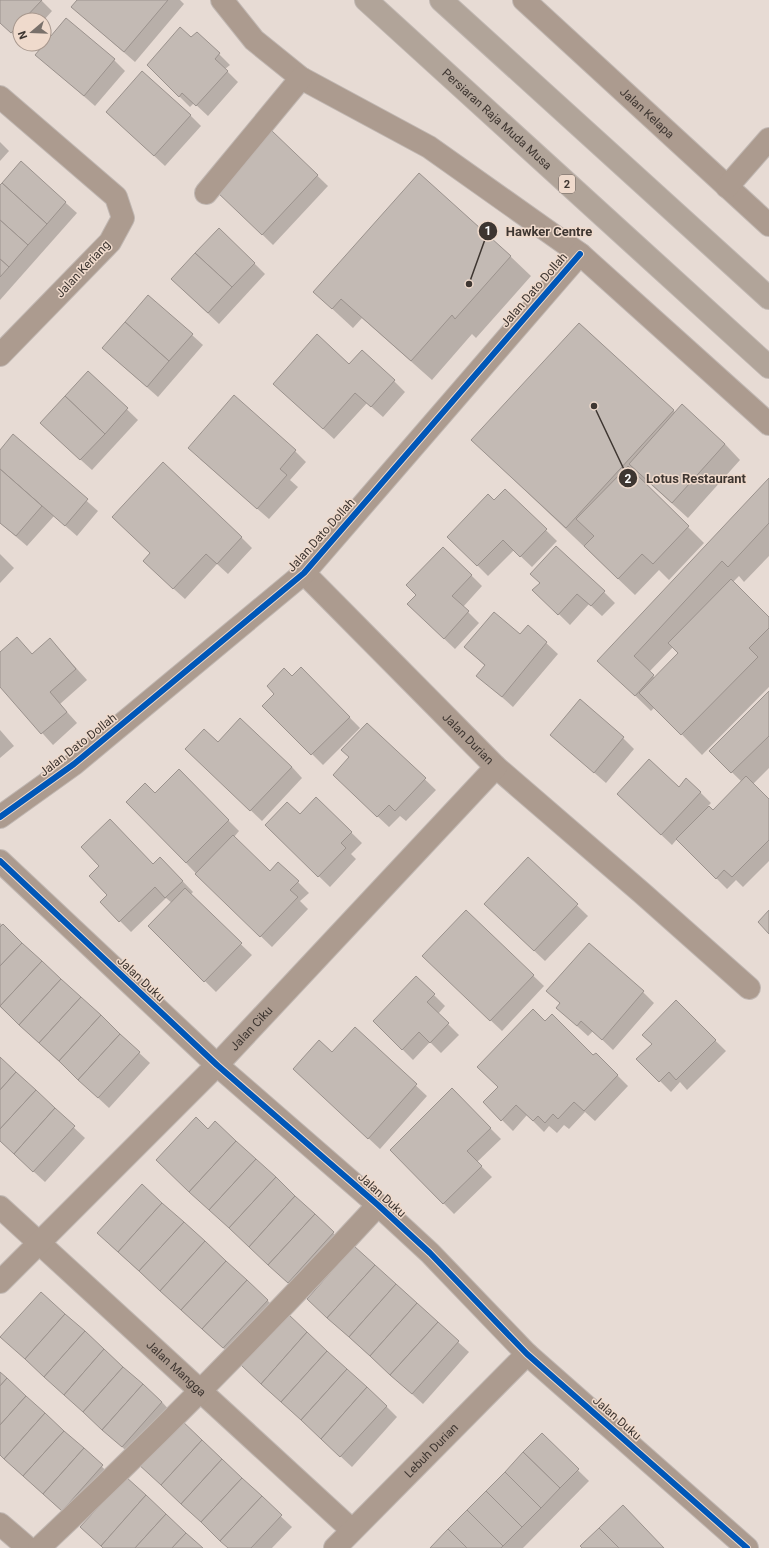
<svg xmlns="http://www.w3.org/2000/svg" width="769" height="1548" viewBox="0 0 769 1548" font-family="Roboto,sans-serif">
<rect width="100%" height="100%" fill="#e7dbd4"/>
<g fill="#0003" fill-rule="evenodd">
<path d="M 0,0 L 41,0 L 52,11 L 44,20 L 20,20 L 20,41 L 0,22 Z"/>
<path d="M 78,0 L 180,0 L 184,4 L 135,62 L 72,7 Z"/>
<path d="M 191,39 L 219,54 L 230,65 L 225,69 L 238,82 L 208,116 L 194,103 L 190,107 L 148,65 Z"/>
<path d="M 37,55 L 114,60 L 125,71 L 95,106 Z"/>
<path d="M 107,112 L 190,115 L 201,126 L 165,166 Z"/>
<path d="M 272,132 L 328,186 L 273,245 L 228,201 Z"/>
<path d="M 0,142 L 9,151 L 0,161 Z"/>
<path d="M 21,163 L 77,213 L 0,300 L 0,187 Z"/>
<path d="M 510,256 L 531,276 L 476,338 L 472,334 L 432,380 L 362,318 L 353,328 L 314,292 Z"/>
<path d="M 254,263 L 265,274 L 219,324 L 183,290 Z"/>
<path d="M 580,324 L 676,413 L 725,444 L 740,460 L 688,518 L 647,481 L 645,484 L 704,543 L 669,580 L 659,570 L 635,595 L 472,440 Z"/>
<path d="M 192,335 L 203,345 L 158,397 L 115,359 Z"/>
<path d="M 349,365 L 394,381 L 405,392 L 383,417 L 367,403 L 334,439 L 285,394 Z"/>
<path d="M 88,372 L 138,420 L 92,470 L 52,434 Z"/>
<path d="M 13,436 L 98,511 L 77,536 L 54,516 L 27,546 L 0,523 L 0,451 Z"/>
<path d="M 295,451 L 306,462 L 290,480 L 298,487 L 269,519 L 200,459 Z"/>
<path d="M 769,480 L 769,556 L 744,582 L 739,576 L 733,582 L 769,618 L 769,687 L 702,755 L 655,707 L 651,711 L 615,676 ZM 673,647 L 679,653 L 655,678 L 649,672 Z"/>
<path d="M 505,490 L 557,541 L 532,567 L 514,550 L 488,576 L 449,537 L 494,501 Z"/>
<path d="M 241,537 L 252,548 L 228,574 L 217,564 L 185,599 L 155,572 Z"/>
<path d="M 0,554 L 14,568 L 0,583 Z"/>
<path d="M 471,575 L 482,586 L 463,607 L 479,623 L 455,649 L 419,615 Z"/>
<path d="M 534,590 L 604,592 L 615,603 L 602,616 L 589,604 L 570,625 Z"/>
<path d="M 528,626 L 558,654 L 513,707 L 478,676 L 485,666 L 466,647 L 521,635 Z"/>
<path d="M 50,639 L 87,680 L 60,704 L 77,723 L 53,745 L 0,686 L 0,653 L 32,655 Z"/>
<path d="M 301,668 L 360,728 L 323,765 L 264,706 Z"/>
<path d="M 769,692 L 769,768 L 753,784 L 769,800 L 769,861 L 743,887 L 736,880 L 727,889 L 677,839 L 672,845 L 618,794 L 679,788 L 700,792 L 711,803 L 708,806 L 713,811 L 742,782 L 710,751 Z"/>
<path d="M 367,724 L 436,790 L 406,821 L 400,816 L 389,827 L 345,786 L 350,757 Z"/>
<path d="M 0,730 L 14,746 L 0,758 Z"/>
<path d="M 551,735 L 623,738 L 634,749 L 606,783 Z"/>
<path d="M 218,743 L 292,767 L 302,778 L 262,821 L 197,760 Z"/>
<path d="M 179,771 L 239,831 L 234,837 L 270,872 L 298,882 L 309,893 L 300,901 L 308,909 L 272,947 L 207,885 L 128,802 L 155,795 Z"/>
<path d="M 316,798 L 362,843 L 351,854 L 356,859 L 330,887 L 266,825 L 300,815 Z"/>
<path d="M 528,858 L 588,916 L 545,961 L 496,915 Z"/>
<path d="M 171,869 L 193,892 L 190,895 L 252,955 L 216,992 L 149,926 L 172,903 L 166,898 L 131,932 L 101,902 Z"/>
<path d="M 466,911 L 544,986 L 502,1031 L 434,967 Z"/>
<path d="M 0,923 L 150,1063 L 109,1108 L 0,1007 Z"/>
<path d="M 416,977 L 445,1006 L 438,1014 L 459,1035 L 441,1053 L 430,1042 L 413,1060 L 374,1021 Z"/>
<path d="M 643,992 L 654,1003 L 613,1050 L 593,1031 L 588,1036 L 557,1008 Z"/>
<path d="M 676,1002 L 726,1051 L 687,1090 L 680,1082 L 671,1092 L 638,1059 L 653,1044 Z"/>
<path d="M 545,1022 L 593,1056 L 596,1054 L 628,1086 L 595,1121 L 585,1112 L 569,1129 L 564,1125 L 557,1133 L 549,1126 L 544,1132 L 527,1115 L 513,1131 L 484,1102 L 499,1087 Z"/>
<path d="M 355,1029 L 427,1096 L 380,1149 L 294,1069 L 332,1054 Z"/>
<path d="M 0,1059 L 85,1138 L 45,1182 L 0,1141 Z"/>
<path d="M 452,1090 L 501,1139 L 477,1162 L 492,1177 L 454,1214 L 391,1150 Z"/>
<path d="M 215,1123 L 345,1244 L 299,1293 L 168,1171 Z"/>
<path d="M 109,1244 L 267,1300 L 278,1311 L 235,1359 Z"/>
<path d="M 319,1310 L 458,1342 L 469,1352 L 423,1404 Z"/>
<path d="M 13,1348 L 162,1402 L 172,1413 L 133,1457 Z"/>
<path d="M 0,1373 L 113,1477 L 73,1521 L 0,1455 Z"/>
<path d="M 254,1376 L 386,1406 L 397,1417 L 352,1467 Z"/>
<path d="M 179,1420 L 292,1527 L 272,1548 L 229,1548 Z"/>
<path d="M 542,1435 L 589,1481 L 523,1548 L 431,1548 Z"/>
</g>
<g fill="#c3bab4" stroke="#9b928d">
<path d="M 0,0 L 42,0 L 23,20 L 20,20 L 20,24 L 11,33 L 0,23 Z"/>
<path d="M 77,0 L 168,0 L 124,52 L 71,7 Z"/>
<path d="M 66,18 L 115,59 L 84,96 L 35,55 Z"/>
<path d="M 180,27 L 191,37 L 197,32 L 220,53 L 215,59 L 228,71 L 196,106 L 182,93 L 179,97 L 147,65 Z"/>
<path d="M 142,71 L 191,115 L 154,156 L 106,112 Z"/>
<path d="M 272,131 L 318,175 L 262,235 L 216,191 Z"/>
<path d="M 21,161 L 66,202 L 47,224 L 2,183 Z"/>
<path d="M 419,173 L 511,256 L 455,319 L 452,315 L 411,361 L 341,299 L 332,309 L 313,292 Z"/>
<path d="M 2,183 L 47,224 L 28,245 L 0,220 L 0,185 Z"/>
<path d="M 0,220 L 28,245 L 9,267 L 0,259 Z"/>
<path d="M 219,228 L 255,263 L 232,287 L 195,253 Z"/>
<path d="M 195,253 L 232,287 L 208,313 L 171,279 Z"/>
<path d="M 0,259 L 9,267 L 0,277 Z"/>
<path d="M 148,295 L 193,334 L 169,361 L 125,322 Z"/>
<path d="M 125,322 L 169,361 L 147,387 L 102,348 Z"/>
<path d="M 579,323 L 674,410 L 566,528 L 471,440 Z"/>
<path d="M 317,334 L 349,364 L 362,350 L 395,380 L 371,407 L 355,393 L 323,429 L 273,384 Z"/>
<path d="M 88,371 L 128,408 L 105,434 L 65,396 Z"/>
<path d="M 234,395 L 296,450 L 280,469 L 287,475 L 257,509 L 188,448 Z"/>
<path d="M 65,396 L 105,434 L 80,460 L 40,423 Z"/>
<path d="M 682,404 L 725,444 L 672,503 L 629,464 Z"/>
<path d="M 13,434 L 88,499 L 65,526 L 0,469 L 0,450 Z"/>
<path d="M 163,462 L 242,537 L 217,564 L 206,554 L 173,589 L 143,561 L 150,553 L 112,517 Z"/>
<path d="M 628,466 L 689,526 L 653,564 L 642,554 L 618,579 L 584,546 L 594,536 L 576,519 Z"/>
<path d="M 0,469 L 42,506 L 16,536 L 0,523 Z"/>
<path d="M 769,478 L 769,523 L 728,567 L 722,561 L 634,656 L 654,675 L 635,696 L 597,661 Z"/>
<path d="M 505,489 L 547,529 L 520,557 L 503,540 L 477,566 L 447,537 L 488,494 L 494,500 Z"/>
<path d="M 556,546 L 605,591 L 591,606 L 577,594 L 558,615 L 532,590 L 540,583 L 530,574 Z"/>
<path d="M 443,547 L 472,575 L 452,596 L 469,611 L 444,639 L 407,604 L 416,595 L 406,585 Z"/>
<path d="M 731,579 L 769,617 L 769,628 L 749,648 L 758,657 L 681,735 L 639,693 L 678,653 L 668,643 Z"/>
<path d="M 494,612 L 520,634 L 528,625 L 547,642 L 502,697 L 476,676 L 485,665 L 464,647 Z"/>
<path d="M 17,637 L 32,654 L 50,638 L 76,669 L 50,692 L 67,712 L 41,734 L 0,687 L 0,652 Z"/>
<path d="M 301,667 L 350,717 L 311,755 L 262,706 L 274,694 L 267,686 L 284,668 L 292,676 Z"/>
<path d="M 769,691 L 769,736 L 731,773 L 709,751 Z"/>
<path d="M 580,699 L 624,737 L 594,773 L 550,735 Z"/>
<path d="M 240,718 L 292,767 L 250,811 L 185,749 L 204,729 L 218,742 Z"/>
<path d="M 367,723 L 426,778 L 395,811 L 389,805 L 377,817 L 333,775 L 349,757 L 341,750 Z"/>
<path d="M 649,759 L 679,787 L 686,778 L 701,792 L 661,835 L 617,794 Z"/>
<path d="M 179,769 L 229,820 L 186,863 L 126,802 L 145,783 L 155,793 Z"/>
<path d="M 746,776 L 769,799 L 769,840 L 732,877 L 724,870 L 716,879 L 676,839 L 709,806 L 713,810 Z"/>
<path d="M 316,797 L 352,832 L 341,843 L 346,848 L 318,877 L 265,825 L 287,802 L 300,814 Z"/>
<path d="M 110,819 L 153,864 L 160,857 L 183,881 L 165,898 L 155,887 L 119,922 L 100,902 L 107,895 L 89,876 L 99,866 L 81,847 Z"/>
<path d="M 233,835 L 270,871 L 278,862 L 299,881 L 290,890 L 298,897 L 260,937 L 195,874 Z"/>
<path d="M 528,857 L 578,904 L 534,951 L 484,904 Z"/>
<path d="M 185,888 L 242,943 L 204,982 L 148,926 Z"/>
<path d="M 466,910 L 534,975 L 490,1021 L 422,956 Z"/>
<path d="M 769,910 L 769,934 L 758,922 Z"/>
<path d="M 3,924 L 22,943 L 0,966 L 0,927 Z"/>
<path d="M 22,943 L 42,961 L 0,1006 L 0,966 Z"/>
<path d="M 589,943 L 644,991 L 602,1040 L 581,1021 L 577,1026 L 556,1008 L 560,1003 L 546,991 Z"/>
<path d="M 42,961 L 61,979 L 19,1025 L 0,1006 Z"/>
<path d="M 416,976 L 435,994 L 427,1002 L 449,1023 L 430,1043 L 419,1032 L 402,1050 L 373,1021 Z"/>
<path d="M 61,979 L 81,997 L 39,1043 L 19,1025 Z"/>
<path d="M 81,997 L 101,1015 L 59,1061 L 39,1043 Z"/>
<path d="M 676,1000 L 716,1040 L 676,1080 L 669,1072 L 659,1082 L 636,1059 L 652,1044 L 642,1035 Z"/>
<path d="M 533,1009 L 545,1021 L 552,1014 L 593,1055 L 596,1053 L 618,1075 L 584,1111 L 574,1102 L 558,1119 L 553,1114 L 545,1123 L 538,1116 L 533,1121 L 516,1105 L 501,1121 L 483,1102 L 498,1087 L 477,1067 Z"/>
<path d="M 101,1015 L 120,1034 L 78,1080 L 59,1061 Z"/>
<path d="M 355,1027 L 417,1084 L 368,1139 L 293,1069 L 319,1040 L 332,1052 Z"/>
<path d="M 120,1034 L 140,1052 L 98,1098 L 78,1080 Z"/>
<path d="M 0,1057 L 16,1072 L 0,1090 Z"/>
<path d="M 16,1072 L 36,1090 L 0,1129 L 0,1090 Z"/>
<path d="M 452,1088 L 491,1128 L 467,1151 L 482,1166 L 443,1204 L 390,1150 Z"/>
<path d="M 36,1090 L 55,1108 L 14,1154 L 0,1141 L 0,1129 Z"/>
<path d="M 55,1108 L 75,1126 L 33,1172 L 14,1154 Z"/>
<path d="M 196,1117 L 208,1129 L 215,1121 L 236,1141 L 189,1192 L 156,1160 Z"/>
<path d="M 236,1141 L 256,1159 L 209,1210 L 189,1192 Z"/>
<path d="M 256,1159 L 276,1177 L 229,1228 L 209,1210 Z"/>
<path d="M 276,1177 L 295,1196 L 249,1247 L 229,1228 Z"/>
<path d="M 142,1184 L 162,1203 L 118,1252 L 97,1233 Z"/>
<path d="M 295,1196 L 315,1214 L 268,1265 L 249,1247 Z"/>
<path d="M 162,1203 L 184,1222 L 139,1271 L 118,1252 Z"/>
<path d="M 315,1214 L 334,1232 L 288,1283 L 268,1265 Z"/>
<path d="M 184,1222 L 205,1241 L 160,1291 L 139,1271 Z"/>
<path d="M 205,1241 L 226,1261 L 181,1310 L 160,1291 Z"/>
<path d="M 354,1246 L 375,1265 L 327,1318 L 307,1299 Z"/>
<path d="M 226,1261 L 247,1280 L 202,1329 L 181,1310 Z"/>
<path d="M 375,1265 L 396,1284 L 349,1337 L 327,1318 Z"/>
<path d="M 247,1280 L 268,1300 L 223,1348 L 202,1329 Z"/>
<path d="M 396,1284 L 417,1303 L 370,1356 L 349,1337 Z"/>
<path d="M 41,1292 L 65,1314 L 25,1359 L 0,1337 Z"/>
<path d="M 417,1303 L 438,1322 L 390,1375 L 370,1356 Z"/>
<path d="M 65,1314 L 85,1331 L 44,1377 L 25,1359 Z"/>
<path d="M 288,1314 L 307,1332 L 261,1384 L 241,1365 Z"/>
<path d="M 438,1322 L 459,1341 L 412,1394 L 390,1375 Z"/>
<path d="M 85,1331 L 104,1349 L 64,1395 L 44,1377 Z"/>
<path d="M 307,1332 L 327,1351 L 281,1402 L 261,1384 Z"/>
<path d="M 104,1349 L 123,1367 L 83,1412 L 64,1395 Z"/>
<path d="M 327,1351 L 347,1369 L 301,1420 L 281,1402 Z"/>
<path d="M 123,1367 L 143,1384 L 102,1430 L 83,1412 Z"/>
<path d="M 347,1369 L 367,1387 L 321,1439 L 301,1420 Z"/>
<path d="M 0,1372 L 7,1378 L 0,1386 Z"/>
<path d="M 7,1378 L 26,1396 L 0,1425 L 0,1386 Z"/>
<path d="M 143,1384 L 162,1402 L 122,1447 L 102,1430 Z"/>
<path d="M 367,1387 L 387,1406 L 340,1457 L 321,1439 Z"/>
<path d="M 26,1396 L 45,1413 L 4,1459 L 0,1455 L 0,1425 Z"/>
<path d="M 45,1413 L 64,1431 L 23,1476 L 4,1459 Z"/>
<path d="M 179,1418 L 202,1440 L 161,1485 L 137,1463 Z"/>
<path d="M 64,1431 L 84,1448 L 43,1494 L 23,1476 Z"/>
<path d="M 542,1433 L 579,1469 L 560,1488 L 523,1452 Z"/>
<path d="M 202,1440 L 222,1459 L 181,1504 L 161,1485 Z"/>
<path d="M 84,1448 L 103,1465 L 62,1511 L 43,1494 Z"/>
<path d="M 523,1452 L 560,1488 L 541,1508 L 505,1472 Z"/>
<path d="M 222,1459 L 242,1478 L 201,1522 L 181,1504 Z"/>
<path d="M 505,1472 L 541,1508 L 522,1527 L 486,1491 Z"/>
<path d="M 126,1477 L 146,1495 L 101,1546 L 80,1527 Z"/>
<path d="M 242,1478 L 262,1496 L 220,1541 L 201,1522 Z"/>
<path d="M 486,1491 L 522,1527 L 503,1546 L 467,1510 Z"/>
<path d="M 146,1495 L 166,1514 L 135,1548 L 103,1548 L 101,1546 Z"/>
<path d="M 262,1496 L 282,1515 L 251,1548 L 228,1548 L 220,1541 Z"/>
<path d="M 623,1505 L 664,1548 L 619,1548 L 599,1528 Z"/>
<path d="M 467,1510 L 503,1546 L 501,1548 L 467,1548 L 448,1529 Z"/>
<path d="M 166,1514 L 186,1533 L 172,1548 L 135,1548 Z"/>
<path d="M 599,1528 L 619,1548 L 582,1548 L 580,1546 Z"/>
<path d="M 448,1529 L 467,1548 L 430,1548 Z"/>
<path d="M 186,1533 L 203,1548 L 172,1548 Z"/>
</g>
<g fill="none" stroke-linecap="round" stroke-linejoin="round">
<defs>
<g id="minor">
<path d="M 222,0 L 254,40 L 301,78 L 429,147 L 580,254 L 769,424"/>
<path id="s1" d="M 524,0 L 769,225"/>
<path d="M 0,97 L 116,197 L 123,218 L 110,242 L 0,355"/>
<path d="M 727,187 L 769,139"/>
<path d="M 206,193 L 301,78"/>
<path id="s2" d="M 304,573 L 496,767 L 642,893 L 749,988"/>
<path d="M 0,817 L 74,764 L 304,573 L 580,254"/>
<path d="M 0,861 L 217,1065 L 378,1205 L 430,1253 L 527,1354 L 747,1548"/>
<path id="s3" d="M 0,1207 L 352,1530"/>
<path id="s4" d="M 0,1282 L 217,1065 L 496,767"/>
<path d="M 0,1524 L 28,1548"/>
<path d="M 39,1548 C 156,1438 269,1323 378,1205"/>
<path id="s5" d="M 335,1548 L 527,1354"/>
</g>
<g id="highway">
<path id="s6" d="M 366,0 L 769,367"/>
<path d="M 441,0 L 769,298"/>
</g>
</defs>
<use href="#minor" stroke="#c0b7b2" stroke-width="24"/>
<use href="#highway" stroke="#c0b7b2" stroke-width="24"/>
<use href="#minor" stroke="#ac9b8f" stroke-width="22"/>
<use href="#highway" stroke="#b1a499" stroke-width="22"/>
<defs>
<g id="cycleway">
<path d="M 0,817 L 74,764 L 304,573 L 580,254"/>
<path d="M 0,861 L 217,1065 L 378,1205 L 430,1253 L 527,1354 L 747,1548"/>
</g>
</defs>
<use href="#cycleway" stroke="#efdacc" stroke-width="8"/>
<use href="#cycleway" stroke="#0057b8" stroke-width="6"/>
</g>
<g text-anchor="middle" dominant-baseline="central" stroke-width="3" stroke-linejoin="round" paint-order="stroke">
<rect fill="#efdacc" stroke="#736760" stroke-width="1" x="559" y="175" width="16" height="18" rx="3"/>
<g font-size="11" font-weight="bold" fill="#3e3631">
<text x="567" y="184">2</text>
</g>
<g font-size="12" fill="#3e3631" stroke="#efdacc">
<text stroke="none"><textPath href="#s1" startOffset="167">Jalan Kelapa</textPath></text>
<text stroke="none"><textPath href="#s6" startOffset="177">Persiaran Raja Muda Musa</textPath></text>
<text transform="translate(83 269) rotate(-47)">Jalan Keriang</text>
<text transform="translate(534 290) rotate(-49)">Jalan Dato Dollah</text>
<text transform="translate(321 535) rotate(-48)">Jalan Dato Dollah</text>
<text stroke="none"><textPath href="#s2" startOffset="233">Jalan Durian</textPath></text>
<text transform="translate(78 745) rotate(-38)">Jalan Dato Dollah</text>
<text transform="translate(141 979) rotate(43)">Jalan Duku</text>
<text stroke="none"><textPath href="#s4" startOffset="357">Jalan Ciku</textPath></text>
<text transform="translate(382 1195) rotate(42)">Jalan Duku</text>
<text stroke="none"><textPath href="#s3" startOffset="239">Jalan Mangga</textPath></text>
<text transform="translate(617 1418) rotate(41)">Jalan Duku</text>
<text stroke="none"><textPath href="#s5" startOffset="137">Lebuh Durian</textPath></text>
</g>
</g>
<path fill="none" stroke="#3e3631" stroke-width="1.5" d="M469 284L488 231M594 406L628 478"/>
<g fill="#3e3631" stroke="#efdacc" stroke-width="1.5">
<circle cx="469" cy="284" r="4"/>
<circle cx="594" cy="406" r="4"/>
<circle cx="488" cy="231" r="10"/>
<circle cx="628" cy="478" r="10"/>
</g>
<g font-size="12" text-anchor="middle" font-weight="bold" fill="#fff">
<text x="488" y="235">1</text>
<text x="628" y="483">2</text>
</g>
<g font-size="13" text-anchor="middle" font-weight="bold" fill="#3e3631" stroke="#efdacc" stroke-width="3" stroke-linejoin="round" paint-order="stroke">
<text x="549" y="236">Hawker Centre</text>
<text x="696" y="483">Lotus Restaurant</text>
</g>
<g transform="translate(32 32) rotate(251)"><circle r="19" fill="#efdacc" stroke="#a8988e"/>
<path d="M0-3L7 15L0 10L-7 15Z" fill="#79706a"/>
<text y="-6" font-size="11" font-weight="bold" text-anchor="middle" fill="#3e3631">N</text>
</g>
</svg>
